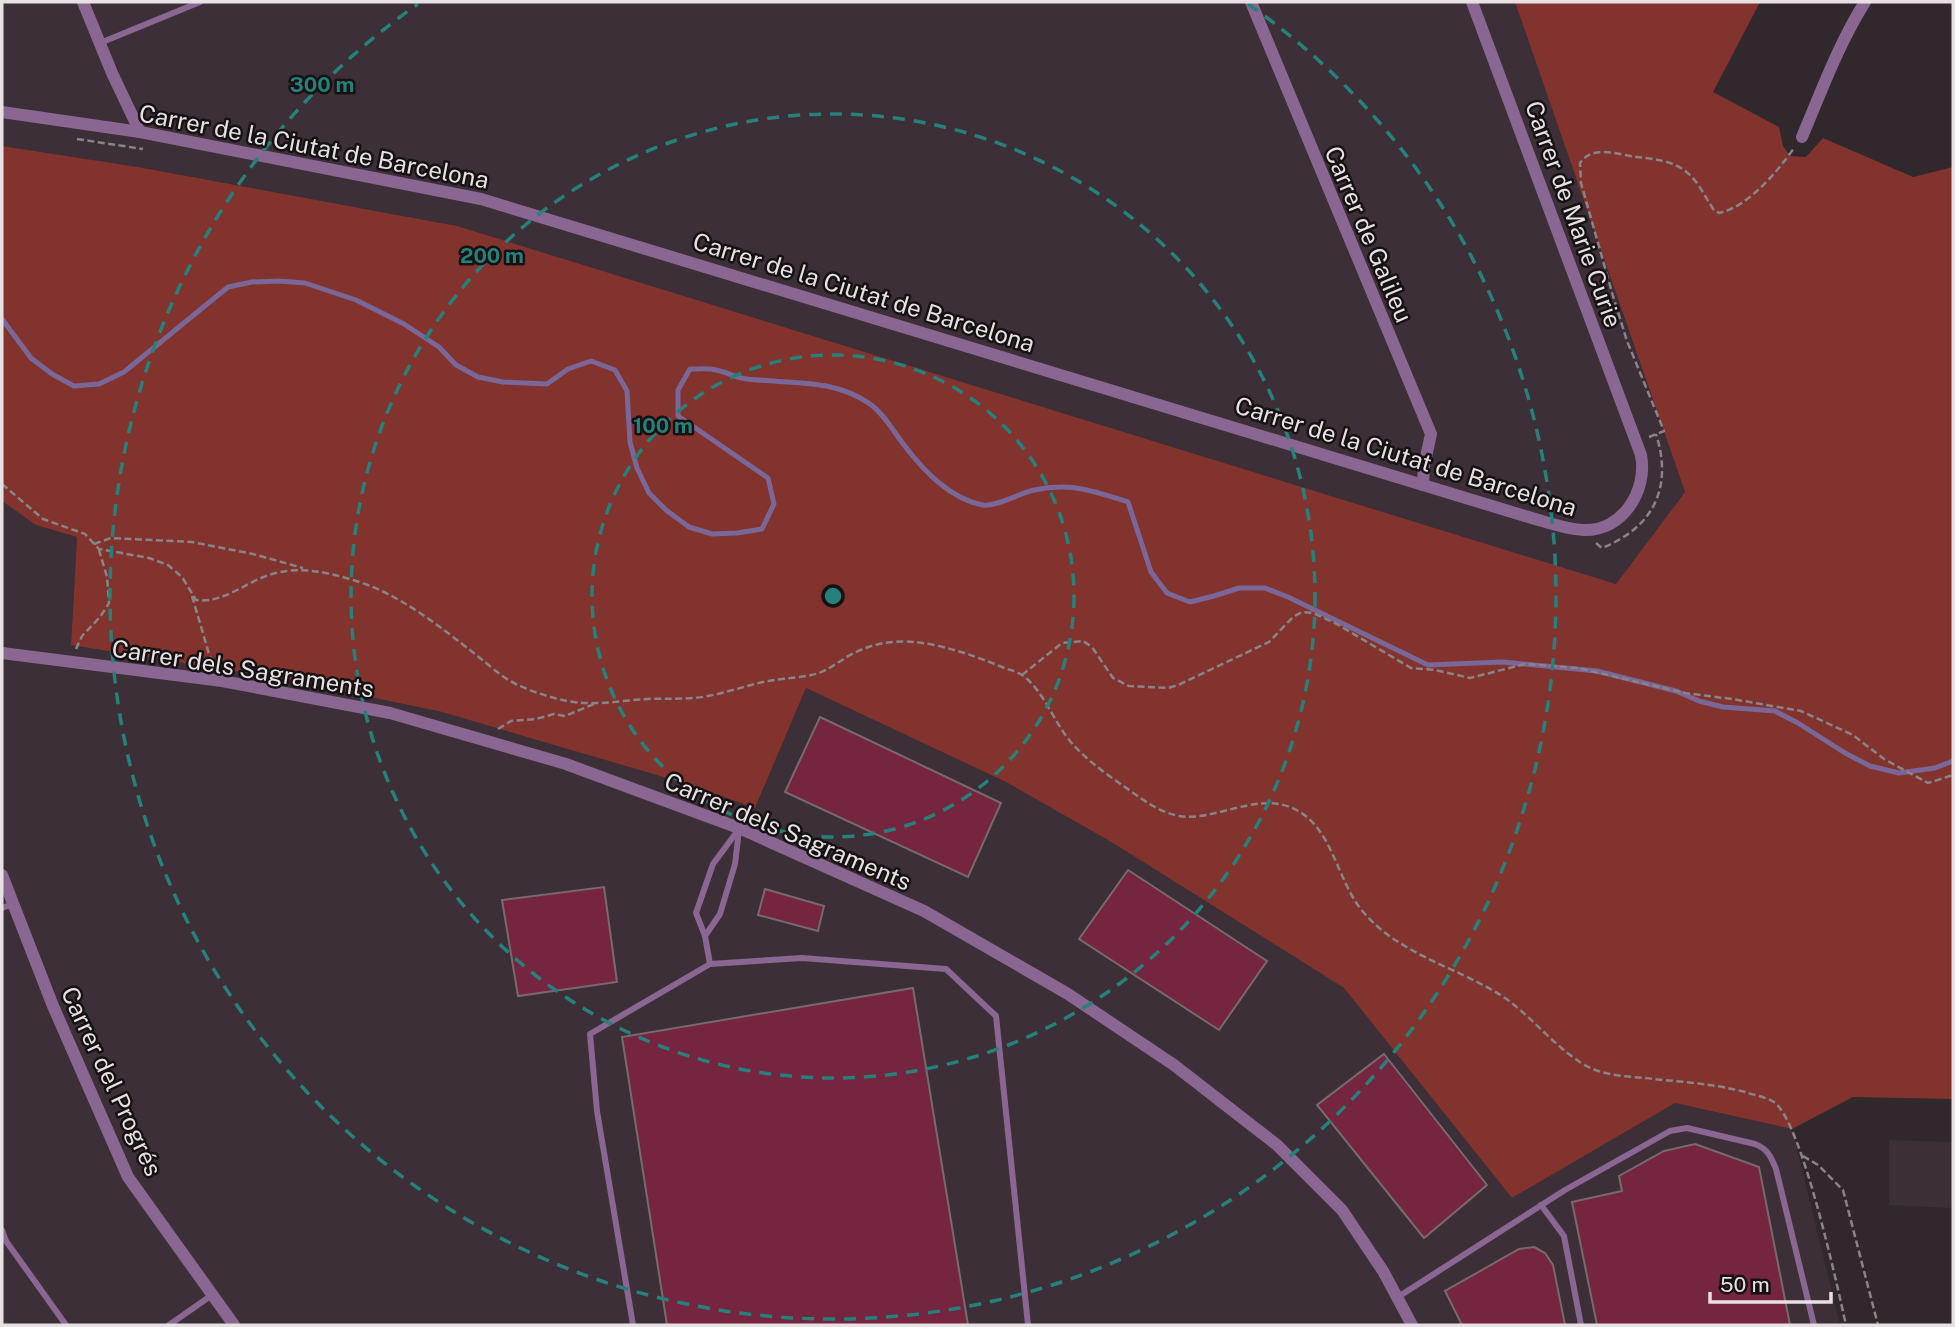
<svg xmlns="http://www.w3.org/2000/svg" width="1955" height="1327" viewBox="0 0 1955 1327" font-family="'Public Sans',sans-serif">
<rect width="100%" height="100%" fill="#31282d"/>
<g fill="#3d2f38">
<path d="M 2,2 L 1515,2 L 1685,492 L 1616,584 L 457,226 L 138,167 L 2,146 Z"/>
<path d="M 2,501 L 36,525 L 77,537 L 71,644 L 294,681 L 442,712 L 687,784 L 755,808 L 806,688 L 1006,782 L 1113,843 L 1344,988 L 1512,1198 L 1675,1103 L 1792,1129 L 1840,1325 L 2,1325 Z"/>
<path d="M 1889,1140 L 1953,1142 L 1953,1208 L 1889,1205 Z"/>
</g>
<path fill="#82332e" d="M 1515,2 L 1760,2 L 1713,92 L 1779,127 L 1783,146 L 1790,156 L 1806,157 L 1823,138 L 1913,177 L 1953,167 L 1953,1099 L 1853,1097 L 1792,1129 L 1675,1103 L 1512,1198 L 1344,988 L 1113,843 L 1006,782 L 806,688 L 755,808 L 687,784 L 442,712 L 294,681 L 71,645 L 77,537 L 36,525 L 2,501 L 2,146 L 138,167 L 457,226 L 1616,584 L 1685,492 Z"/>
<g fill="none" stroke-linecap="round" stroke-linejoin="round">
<path stroke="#7a6697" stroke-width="5" d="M 2,319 L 31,358 L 52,374 L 74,386 L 99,384 L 124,372 L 228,287 L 252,282 L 279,281 L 305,283 L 356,300 L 404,324 L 439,347 L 456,365 L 478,377 L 503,382 L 547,384 L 568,369 L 591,361 L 615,370 L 627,391 L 630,442 L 637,468 L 649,493 L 666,510 L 689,527 L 712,534 L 737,533 L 762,529 L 774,504 L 768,478 L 678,416 L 678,390 L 690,369 C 698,369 708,368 716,370 C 727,372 736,378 747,379 C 789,384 833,378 870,404 C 884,414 894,432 904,445 C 924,471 950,499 983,505 C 996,507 1020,493 1034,490 C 1070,482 1094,491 1128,502 L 1151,572 L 1167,593 L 1190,602 L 1214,596 L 1239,588 L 1265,588 L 1288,597 L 1428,665 L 1502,662 L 1597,671 L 1676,691 L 1699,701 L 1723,707 L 1775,711 L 1798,723 L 1845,753 L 1870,766 L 1899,773 L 1935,768 L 1953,761"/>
</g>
<g fill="#75253f" stroke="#77696c" stroke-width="2">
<path d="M 820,717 L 1001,803 L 968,877 L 785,792 Z"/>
<path d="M 1128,870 L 1267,961 L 1219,1030 L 1079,939 Z"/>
<path d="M 604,887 L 617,982 L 518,996 L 502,900 Z"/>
<path d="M 765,889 L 824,906 L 818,931 L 758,915 Z"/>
<path d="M 913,988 L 968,1325 L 667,1325 L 622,1037 Z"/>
<path d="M 1384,1054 L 1487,1185 L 1424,1238 L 1317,1105 Z"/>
<path d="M 1695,1144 L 1759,1167 L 1790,1325 L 1597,1325 L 1572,1202 L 1622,1191 L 1619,1176 L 1664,1151 Z"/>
<path d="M 1534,1247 L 1545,1253 L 1553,1265 L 1565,1325 L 1462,1325 L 1445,1291 L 1519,1249 Z"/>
</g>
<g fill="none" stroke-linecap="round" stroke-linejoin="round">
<g stroke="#8a8387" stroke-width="2.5" stroke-dasharray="7 3.5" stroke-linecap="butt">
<path d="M 77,139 L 143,149"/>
<path d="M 1649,437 L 1664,431 L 1627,341 L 1613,296 L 1581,183 L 1580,163 C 1593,144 1619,155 1637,157 C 1654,159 1669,160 1684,170 C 1699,181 1704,196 1714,210 L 1719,213 C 1748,207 1778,171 1794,148"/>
<path d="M 2,484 L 43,519 L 85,534 L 99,549 L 149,558 L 168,565 L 182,577 L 196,600 C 223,604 247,581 272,574 C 300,566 326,572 353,580 C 398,593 438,625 475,654 C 488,664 501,677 516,684 C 537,694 563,702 585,703 C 606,704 627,700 647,699 C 668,698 688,700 708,696 C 729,692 748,685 768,681 C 785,678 803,678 819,673 C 832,668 842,659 854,653 C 880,640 906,639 934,645 C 958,650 980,658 1002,667 C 1009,670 1016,671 1022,675 C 1042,688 1054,722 1070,741 C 1085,759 1106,774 1125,787 C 1142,799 1158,812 1179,816 C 1213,822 1254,793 1290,807 C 1334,824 1336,883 1365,914 C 1402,956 1460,968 1505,998 C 1533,1018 1554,1046 1583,1064 C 1604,1077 1630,1076 1653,1079 C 1684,1082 1715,1084 1745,1092 C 1754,1095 1766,1097 1774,1102 C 1802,1122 1837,1285 1846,1325"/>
<path d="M 1596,543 L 1602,548 C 1654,527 1673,487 1656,434"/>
<path d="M 94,544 L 111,538 L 192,542 L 253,554 L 303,568"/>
<path d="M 192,596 L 212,664"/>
<path d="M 76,649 L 82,636 L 100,617 L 109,603 L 107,577 L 99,550"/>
<path d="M 1022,675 L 1062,643 L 1083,641 L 1092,647 L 1113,678 L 1129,686 L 1168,688 L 1178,685 L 1269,642 L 1293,617 L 1302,612 L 1313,613 L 1335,623 L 1411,668 L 1435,670 L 1470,678 L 1525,664 L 1578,668 L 1685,693 L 1732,699 L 1801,711 L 1853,735 L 1884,759 L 1928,783 L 1953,775"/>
<path d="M 498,729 L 511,721 L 536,719 L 554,714 L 565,716 L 594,704"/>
<path d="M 1803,1156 L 1818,1165 L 1843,1190 L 1878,1325"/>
</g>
<g stroke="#8a6692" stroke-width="6">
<path d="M 100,43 L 200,2"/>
<path d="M 2,908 L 13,904"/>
<path d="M 705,936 L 720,914 L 735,864 L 739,830"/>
<path d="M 710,964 L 705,936 L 696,913 L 713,864 L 739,829"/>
<path d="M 1541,1205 L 1564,1236 L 1581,1325"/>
<path d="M 2,1230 L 6,1241 L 66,1325"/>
<path d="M 1398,1297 L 1565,1190 L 1670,1131 L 1687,1128 L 1755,1144 C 1768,1149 1771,1157 1776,1169 L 1814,1325"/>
<path d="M 169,1325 L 212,1295"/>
<path d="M 633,1325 L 597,1111 L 590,1034 L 710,964 L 802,958 L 946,969 L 996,1016 L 1028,1325"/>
</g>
<g stroke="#8a6692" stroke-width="12">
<path d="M 83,2 L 112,73 L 140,132"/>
<path d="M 1251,2 L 1431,434 L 1424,466 L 1423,485"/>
<path d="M 2,112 L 140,132 L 481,199 L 1525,516 C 1544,521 1563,529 1583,530 C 1622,532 1648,491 1641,455 L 1472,2"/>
<path d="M 1802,137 C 1821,92 1839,43 1865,2"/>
<path d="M 2,653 L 222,681 L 390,713 L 566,764 L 739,828 L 924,911 L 1068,994 L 1174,1065 L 1277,1145 L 1342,1210 L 1383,1271 L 1412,1325"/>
<path d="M 2,875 L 53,1006 L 128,1177 L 234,1325"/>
</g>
</g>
<g fill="none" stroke="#25817a" stroke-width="3.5" stroke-dasharray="12 9">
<circle cx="833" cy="596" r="241"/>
<circle cx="833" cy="596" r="482"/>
<path d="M1248 4A723 723 0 1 1 418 4"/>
</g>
<g text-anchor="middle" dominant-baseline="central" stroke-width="5" stroke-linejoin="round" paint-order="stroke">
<g font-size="24" fill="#e7e1e4" stroke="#161214">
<text transform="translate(314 146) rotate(11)">Carrer de la Ciutat de Barcelona</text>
<text transform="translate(1574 214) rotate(70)">Carrer de Marie Curie</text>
<text transform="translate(1369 234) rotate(67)">Carrer de Galileu</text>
<text transform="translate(864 292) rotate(17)">Carrer de la Ciutat de Barcelona</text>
<text transform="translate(1406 456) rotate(17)">Carrer de la Ciutat de Barcelona</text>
<text transform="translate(243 668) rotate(9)">Carrer dels Sagraments</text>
<text transform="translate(788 831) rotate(23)">Carrer dels Sagraments</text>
<text transform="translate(112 1081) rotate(65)">Carrer del Progrés</text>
</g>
</g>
<circle cx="833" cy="596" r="10" fill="#25817a" stroke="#161214" stroke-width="3.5"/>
<g font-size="21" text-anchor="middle" font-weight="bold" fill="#25817a" stroke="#161214" stroke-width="5" stroke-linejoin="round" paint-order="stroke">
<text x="322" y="92">300 m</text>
<text x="492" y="263">200 m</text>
<text x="663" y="433">100 m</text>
</g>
<rect width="1955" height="1327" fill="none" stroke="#e7e1e4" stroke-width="7"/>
<path d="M1710 1292v10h121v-10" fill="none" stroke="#e7e1e4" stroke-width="3.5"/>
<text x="1720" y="1292" font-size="21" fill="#e7e1e4" stroke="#161214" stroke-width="5" paint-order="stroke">50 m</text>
</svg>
